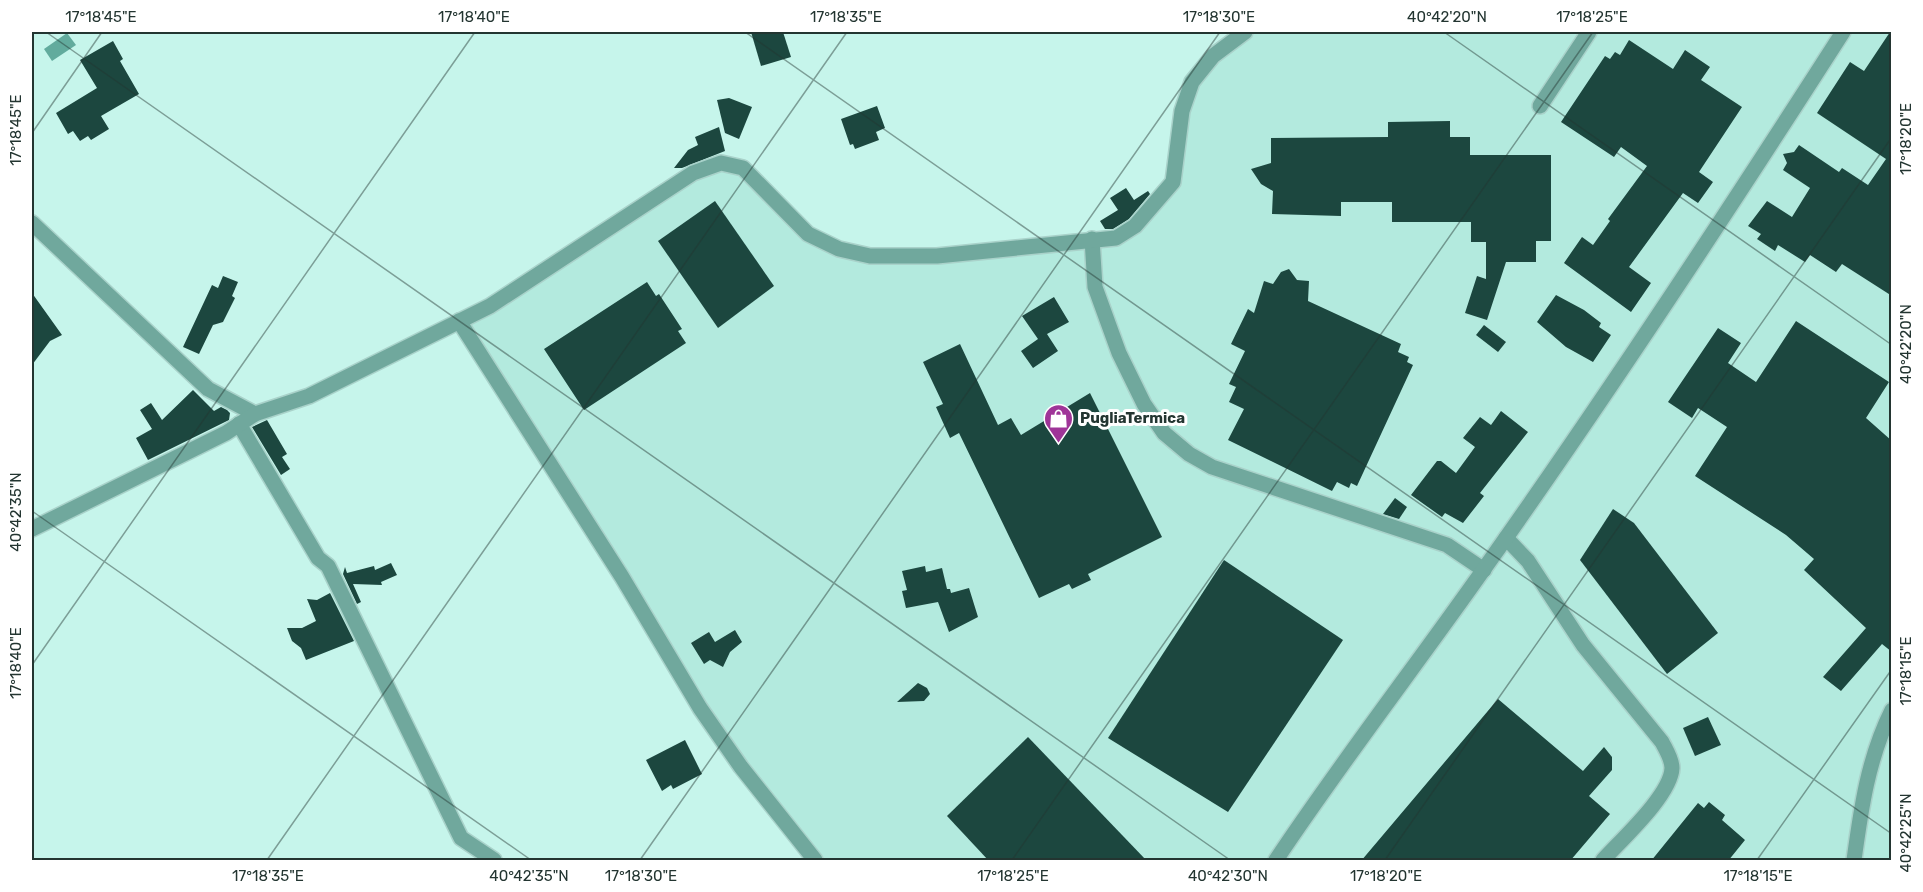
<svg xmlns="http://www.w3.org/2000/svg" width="1923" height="892" viewBox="0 0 1923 892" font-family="Rubik,sans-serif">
<rect width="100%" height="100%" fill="#c6f5eb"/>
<path fill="#b3eade" d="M 1245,32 L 1891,32 L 1891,860 L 815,860 L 741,767 L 459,321 L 721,163 L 743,168 L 808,234 L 870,256 L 1116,238 L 1173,182 L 1192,82 Z"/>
<path fill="#62ab9d" d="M 67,33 L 76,45 L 52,61 L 44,49 Z"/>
<g fill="#1c473f">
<path d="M 751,32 L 783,32 L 791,57 L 761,66 Z"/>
<path d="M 1890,32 L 1892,32 L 1892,296 L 1842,264 L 1836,272 L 1810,255 L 1805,262 L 1778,245 L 1775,251 L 1757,239 L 1761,234 L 1748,226 L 1767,201 L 1792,217 L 1810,188 L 1783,170 L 1787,163 L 1783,154 L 1794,152 L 1799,145 L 1839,172 L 1842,168 L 1868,185 L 1886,159 L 1817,113 L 1850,62 L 1864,71 Z"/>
<path d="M 1629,40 L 1673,69 L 1685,50 L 1710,67 L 1701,80 L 1742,107 L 1699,172 L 1713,182 L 1698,203 L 1683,193 L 1629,267 L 1651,283 L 1631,312 L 1564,263 L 1582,237 L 1593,245 L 1610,221 L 1608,219 L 1647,166 L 1621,147 L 1614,157 L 1561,122 L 1605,56 L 1610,59 L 1615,52 L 1620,55 Z"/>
<path d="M 113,41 L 123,59 L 120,61 L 139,94 L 101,116 L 109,129 L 91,140 L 88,136 L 80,141 L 73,131 L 68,134 L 56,113 L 97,88 L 80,60 Z"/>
<path d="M 729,98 L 752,107 L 739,139 L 725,133 L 717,100 Z"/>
<path d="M 877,106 L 885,128 L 876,132 L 879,140 L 855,149 L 853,144 L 850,145 L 841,119 Z"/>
<path d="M 1450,121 L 1450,137 L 1470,137 L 1470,155 L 1551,155 L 1551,241 L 1536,241 L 1536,262 L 1506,262 L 1487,320 L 1465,313 L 1477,276 L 1486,279 L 1486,242 L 1471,242 L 1471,222 L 1392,222 L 1392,202 L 1341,202 L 1341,216 L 1272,214 L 1273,191 L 1261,184 L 1251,169 L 1271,163 L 1271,138 L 1388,137 L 1388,122 Z"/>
<path d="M 719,127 L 725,151 L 682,168 L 674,168 L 688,150 L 698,145 L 695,137 Z"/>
<path d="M 1126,188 L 1134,200 L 1148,191 L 1150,194 L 1129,219 L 1113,229 L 1105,229 L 1100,221 L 1118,210 L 1110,198 Z"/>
<path d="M 715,201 L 774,286 L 718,328 L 658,241 Z"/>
<path d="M 1289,269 L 1297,280 L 1309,281 L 1308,301 L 1401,344 L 1398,352 L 1409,357 L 1407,362 L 1413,365 L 1357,486 L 1351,483 L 1349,488 L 1337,482 L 1332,491 L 1228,440 L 1244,409 L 1229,402 L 1236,387 L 1229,384 L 1245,351 L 1231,344 L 1248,309 L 1254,313 L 1264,281 L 1273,284 L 1281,272 Z"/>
<path d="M 223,276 L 238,282 L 232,296 L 235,298 L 223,322 L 213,325 L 199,354 L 183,347 L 212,285 L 218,288 Z"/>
<path d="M 647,282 L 656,296 L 659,294 L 682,329 L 678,331 L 686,343 L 584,410 L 544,349 Z"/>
<path d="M 32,293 L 62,335 L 50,341 L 32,365 Z"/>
<path d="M 1556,295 L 1584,310 L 1601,323 L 1599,327 L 1611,335 L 1593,362 L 1566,347 L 1537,322 Z"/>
<path d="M 1054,297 L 1069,322 L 1047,334 L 1058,351 L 1033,368 L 1021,351 L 1038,339 L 1022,316 Z"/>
<path d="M 1796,321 L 1889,382 L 1866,418 L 1892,441 L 1892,652 L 1882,644 L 1841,691 L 1823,677 L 1866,628 L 1804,570 L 1814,559 L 1786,535 L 1695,476 L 1727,427 L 1698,408 L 1692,418 L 1668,402 L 1718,328 L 1741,343 L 1728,363 L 1756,382 Z"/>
<path d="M 1484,325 L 1506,342 L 1498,352 L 1476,335 Z"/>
<path d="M 960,344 L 998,425 L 1011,418 L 1021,435 L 1090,393 L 1162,537 L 1088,574 L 1091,580 L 1072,589 L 1069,584 L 1039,598 L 959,433 L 950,438 L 936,407 L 943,404 L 923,362 Z"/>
<path d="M 193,390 L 214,411 L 221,407 L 227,410 L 230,413 L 229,420 L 148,460 L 136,438 L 152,429 L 140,410 L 151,403 L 162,420 Z"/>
<path d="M 1501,411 L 1528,432 L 1480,493 L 1484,496 L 1463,523 L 1445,513 L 1442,517 L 1411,495 L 1437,461 L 1441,461 L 1456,473 L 1475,447 L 1463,438 L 1480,417 L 1491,425 Z"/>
<path d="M 267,420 L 287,454 L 282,457 L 290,469 L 281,475 L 252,427 Z"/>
<path d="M 1395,498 L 1407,507 L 1399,519 L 1383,514 Z"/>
<path d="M 1613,509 L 1634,523 L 1718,633 L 1667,674 L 1580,560 Z"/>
<path d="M 1224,560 L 1343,640 L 1228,812 L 1108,738 Z"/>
<path d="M 391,563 L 397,575 L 381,582 L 382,585 L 353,584 L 361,602 L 357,604 L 343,574 L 345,567 L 347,573 L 374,566 L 375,570 Z"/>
<path d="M 925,566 L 926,572 L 942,568 L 947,589 L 950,589 L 951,593 L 969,588 L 978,617 L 949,632 L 938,602 L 906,608 L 902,591 L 907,590 L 902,571 Z"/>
<path d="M 330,593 L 354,641 L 306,660 L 301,648 L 292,641 L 287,628 L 302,628 L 316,621 L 307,599 L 317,600 Z"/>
<path d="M 735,630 L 742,642 L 730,652 L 723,667 L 710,660 L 704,664 L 691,643 L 709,632 L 715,642 Z"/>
<path d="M 918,683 L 927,688 L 930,694 L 924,701 L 897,702 Z"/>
<path d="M 1498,699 L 1583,771 L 1604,747 L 1612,757 L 1612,770 L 1589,796 L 1610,814 L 1570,861 L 1361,861 Z"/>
<path d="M 1708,717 L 1721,745 L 1695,756 L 1683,728 Z"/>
<path d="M 1028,737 L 1147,861 L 989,861 L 947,816 Z"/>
<path d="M 685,740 L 702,774 L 673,789 L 671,785 L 662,791 L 646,760 Z"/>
<path d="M 1709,802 L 1725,815 L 1722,820 L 1745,840 L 1728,861 L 1651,861 L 1698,803 L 1704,808 Z"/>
</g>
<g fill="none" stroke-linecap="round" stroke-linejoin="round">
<defs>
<g id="street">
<path d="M 1540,106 L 1589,32"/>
<path d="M 32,223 L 208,389 L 255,414"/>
<path d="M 1092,239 L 1095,287 L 1119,353 L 1144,404 L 1164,433 L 1189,454 L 1212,467 L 1447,545 L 1484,570"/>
<path d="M 459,321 L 622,577 L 700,708 L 741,767 L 815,860"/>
<path d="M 239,424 L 318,558 L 328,566 L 461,838 L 494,860"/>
<path d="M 32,529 L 226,433 L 255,414 L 309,396 L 490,306 L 693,173 L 721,163 L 743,168 L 808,234 L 839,249 L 870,256 L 937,256 L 1116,238 L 1135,226 L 1173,182 L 1182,111 L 1192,82 L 1213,56 L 1245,32"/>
<path d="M 1506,538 L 1528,561 L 1583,645 L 1662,742 C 1666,750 1672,759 1672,768 C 1671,795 1621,840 1603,860"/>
<path d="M 1276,860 C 1342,761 1415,667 1484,569 C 1609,393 1727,213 1843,32"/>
<path d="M 1854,860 C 1861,809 1868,758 1892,710"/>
</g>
</defs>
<use href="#street" stroke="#a9d2ca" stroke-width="18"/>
<use href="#street" stroke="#70a89d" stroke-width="15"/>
</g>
<path fill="none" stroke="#233531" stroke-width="1.5" stroke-opacity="0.45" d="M 46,32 L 1230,860M 745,32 L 1892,834M 1444,32 L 1892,345M 32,133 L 102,32M 32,511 L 531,860M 32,665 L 475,32M 267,860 L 847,32M 640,860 L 1220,32M 1012,860 L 1593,32M 1385,860 L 1892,137M 1757,860 L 1892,669"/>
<defs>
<symbol id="shop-pin" viewBox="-11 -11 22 30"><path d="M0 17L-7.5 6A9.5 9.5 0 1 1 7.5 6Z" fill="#9f3598" stroke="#fff"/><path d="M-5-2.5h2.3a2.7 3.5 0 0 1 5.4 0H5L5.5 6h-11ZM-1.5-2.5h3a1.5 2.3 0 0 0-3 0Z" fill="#fff"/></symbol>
</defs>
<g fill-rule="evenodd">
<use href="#shop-pin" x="1042" y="402" width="33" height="45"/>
</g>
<g text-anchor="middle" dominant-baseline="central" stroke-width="6" stroke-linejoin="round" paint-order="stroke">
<g font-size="15" font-weight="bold" fill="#233531" stroke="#fff" text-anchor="start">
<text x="1080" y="418">PugliaTermica</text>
</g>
</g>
<rect width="1923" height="892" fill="none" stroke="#ffffff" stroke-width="66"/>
<rect x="33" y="33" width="1857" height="826" fill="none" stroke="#233531" stroke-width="2"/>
<g font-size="15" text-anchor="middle" fill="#233531">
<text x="101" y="22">17°18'45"E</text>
<text x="474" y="22">17°18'40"E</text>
<text x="846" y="22">17°18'35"E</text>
<text x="1219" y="22">17°18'30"E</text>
<text x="1447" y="22">40°42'20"N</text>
<text x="1592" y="22">17°18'25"E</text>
<text transform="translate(16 130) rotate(-90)" y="5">17°18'45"E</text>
<text transform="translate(1906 139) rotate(-90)" y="5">17°18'20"E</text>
<text transform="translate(1906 344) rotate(-90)" y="5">40°42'20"N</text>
<text transform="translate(16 512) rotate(-90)" y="5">40°42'35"N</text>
<text transform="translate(16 663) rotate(-90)" y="5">17°18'40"E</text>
<text transform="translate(1906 671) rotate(-90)" y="5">17°18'15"E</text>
<text transform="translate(1906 833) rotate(-90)" y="5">40°42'25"N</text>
<text x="268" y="881">17°18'35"E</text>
<text x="529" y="881">40°42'35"N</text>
<text x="641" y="881">17°18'30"E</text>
<text x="1013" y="881">17°18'25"E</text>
<text x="1228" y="881">40°42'30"N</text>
<text x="1386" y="881">17°18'20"E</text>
<text x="1758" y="881">17°18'15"E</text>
</g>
</svg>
